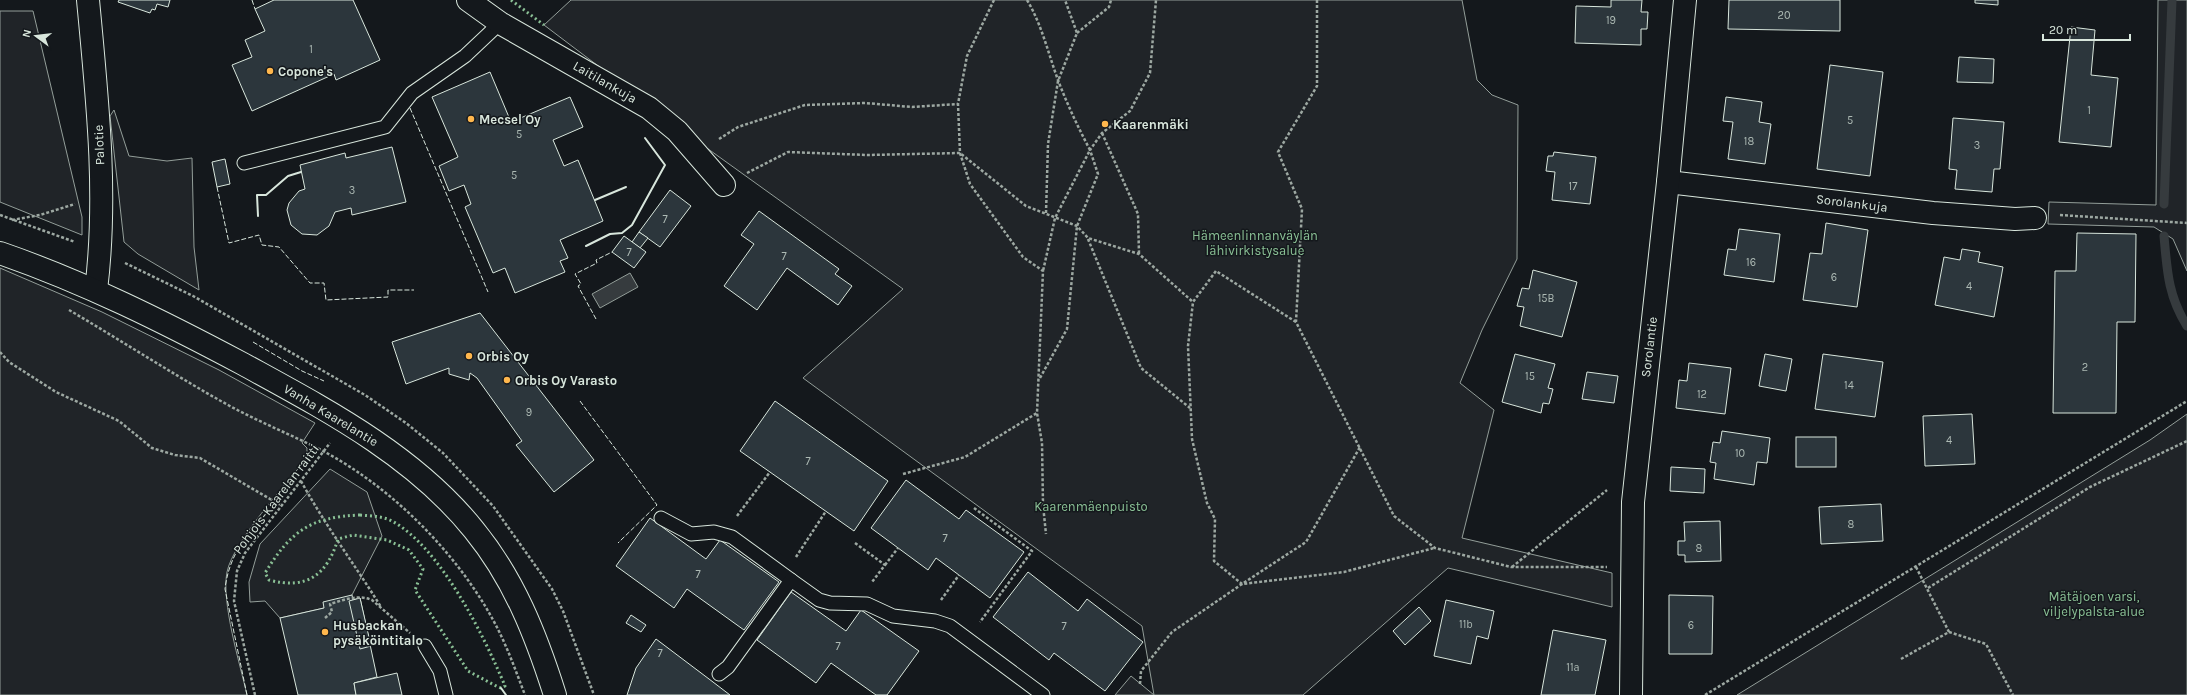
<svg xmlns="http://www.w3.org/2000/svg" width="2187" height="695" viewBox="0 0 2187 695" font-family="Karla,sans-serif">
<rect width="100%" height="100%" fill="#14181c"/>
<g fill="#202428" stroke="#939e99">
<path d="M 571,0 L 1462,0 L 1477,80 L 1492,95 L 1518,105 L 1517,259 L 1482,330 L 1460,383 L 1494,410 L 1462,538 L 1612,573 L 1612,607 L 1448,568 L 1303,695 L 1154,695 L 1142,626 L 803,378 L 903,289 L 704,146 L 544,25 Z"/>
<path d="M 2158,0 L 2187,0 L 2187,271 L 2173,239 L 2154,227 L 2048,224 L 2049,202 L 2156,205 Z"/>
<path d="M 0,11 L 33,11 L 82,217 L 82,235 L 0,202 Z"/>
<path d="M 114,110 L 129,156 L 167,161 L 192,158 L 194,247 L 199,290 L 138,254 L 124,242 L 110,116 Z"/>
<path d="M 0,268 L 102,312 L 219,370 L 315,423 L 302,443 L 307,448 L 307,458 C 286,484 233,542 227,572 C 221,602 240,664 247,695 L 0,695 Z"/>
<path d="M 2187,414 L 2187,695 L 1737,695 L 2150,440 Z"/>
<path d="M 330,469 L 367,492 L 382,536 L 352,595 L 324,608 L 280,618 L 265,601 L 250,602 L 249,582 L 260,544 Z"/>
<path d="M 1131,676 L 1154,695 L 1115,695 Z"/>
</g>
<path fill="#363b3e" stroke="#939e99" d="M 630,273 L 638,287 L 600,308 L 592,294 Z"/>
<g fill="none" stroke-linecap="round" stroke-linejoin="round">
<g stroke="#363b3e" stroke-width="9">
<path d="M 2164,204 L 2172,0"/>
<path d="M 2164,236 C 2167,270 2168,296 2187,326"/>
</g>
</g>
<g fill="#2c363c" stroke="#d8e6dc">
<path d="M 119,0 L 170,0 L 168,7 L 157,4 L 155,10 L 152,9 L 150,13 L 118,2 Z"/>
<path d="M 274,0 L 353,0 L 380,60 L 336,80 L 334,74 L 252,111 L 232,65 L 252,57 L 245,40 L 265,31 L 255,9 Z"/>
<path d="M 1611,0 L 1642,0 L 1641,12 L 1648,12 L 1647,29 L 1641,29 L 1641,45 L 1575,43 L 1576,6 L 1611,7 Z"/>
<path d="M 1729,0 L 1840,0 L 1840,31 L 1728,29 Z"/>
<path d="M 1975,0 L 1998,0 L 1998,5 L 1975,3 Z"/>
<path d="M 2071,27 L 2095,30 L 2091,75 L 2118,78 L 2111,147 L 2059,142 Z"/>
<path d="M 1959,57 L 1994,59 L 1993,83 L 1957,82 Z"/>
<path d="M 1830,65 L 1883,72 L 1870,176 L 1817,169 Z"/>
<path d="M 490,72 L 511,122 L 570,97 L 583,127 L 553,140 L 564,166 L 578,160 L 603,221 L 560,240 L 568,258 L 560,261 L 565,272 L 515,293 L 505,268 L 493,273 L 465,207 L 471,204 L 464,185 L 449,191 L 439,166 L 458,157 L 432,97 Z"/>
<path d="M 1726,97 L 1762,102 L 1759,122 L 1771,124 L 1765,164 L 1728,159 L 1733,122 L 1723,121 Z"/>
<path d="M 1953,118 L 2004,122 L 2000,169 L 1994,169 L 1992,192 L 1955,189 L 1957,170 L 1949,169 Z"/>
<path d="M 392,147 L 406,202 L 352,215 L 351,208 L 335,212 L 329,226 L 317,235 L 302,234 L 291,225 L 287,210 L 289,203 L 299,191 L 305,189 L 300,165 L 345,153 L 346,158 Z"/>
<path d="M 1554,152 L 1596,157 L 1590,204 L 1552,200 L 1555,172 L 1546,171 L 1548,156 L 1553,156 Z"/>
<path d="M 225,159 L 230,184 L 217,187 L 212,162 Z"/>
<path d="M 670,190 L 691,206 L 660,247 L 639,232 Z"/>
<path d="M 759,211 L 839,269 L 835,274 L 852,286 L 838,305 L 787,268 L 757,310 L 724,286 L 754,244 L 741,235 Z"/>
<path d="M 1826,223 L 1868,230 L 1857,307 L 1803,300 L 1810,253 L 1822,254 Z"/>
<path d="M 1739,229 L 1780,234 L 1774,282 L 1724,275 L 1728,249 L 1736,250 Z"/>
<path d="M 639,232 L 648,238 L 640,248 L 632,242 Z"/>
<path d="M 2077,233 L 2136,234 L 2135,322 L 2117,322 L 2116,413 L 2053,413 L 2055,271 L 2076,271 Z"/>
<path d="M 624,236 L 646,252 L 634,268 L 612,252 Z"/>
<path d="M 1962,249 L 1980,252 L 1978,262 L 2003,267 L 1994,317 L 1935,305 L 1944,257 L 1960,260 Z"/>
<path d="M 1533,270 L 1577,282 L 1562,337 L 1520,326 L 1524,307 L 1517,306 L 1522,288 L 1529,289 Z"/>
<path d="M 480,313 L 594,460 L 554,492 L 516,445 L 522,441 L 477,378 L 470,373 L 469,380 L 449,374 L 449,368 L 406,384 L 392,342 Z"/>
<path d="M 1515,354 L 1555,364 L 1548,388 L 1553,389 L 1549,404 L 1543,403 L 1541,413 L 1502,402 Z"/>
<path d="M 1765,354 L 1792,359 L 1786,391 L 1759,386 Z"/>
<path d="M 1823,354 L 1883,362 L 1875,417 L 1815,409 Z"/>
<path d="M 1689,363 L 1731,368 L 1725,414 L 1676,408 L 1679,380 L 1687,381 Z"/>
<path d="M 1587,372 L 1618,376 L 1614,403 L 1582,399 Z"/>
<path d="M 775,401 L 888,481 L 854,531 L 740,451 Z"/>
<path d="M 1972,414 L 1975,464 L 1925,466 L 1923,416 Z"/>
<path d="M 1722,431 L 1770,438 L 1767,463 L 1757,462 L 1754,485 L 1714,479 L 1716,463 L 1710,462 L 1713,442 L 1720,443 Z"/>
<rect x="1796" y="437" width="40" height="30"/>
<path d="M 1671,467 L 1705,469 L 1704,493 L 1670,491 Z"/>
<path d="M 906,480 L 959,519 L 966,510 L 1024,552 L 990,598 L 936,558 L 928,570 L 871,528 Z"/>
<path d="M 1881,504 L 1883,541 L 1821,544 L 1819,507 Z"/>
<path d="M 650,518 L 706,559 L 720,540 L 779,582 L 744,630 L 687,589 L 674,608 L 616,566 Z"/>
<path d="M 1720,521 L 1721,561 L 1685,562 L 1685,555 L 1678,555 L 1678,541 L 1685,541 L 1684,522 Z"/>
<path d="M 1028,572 L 1078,611 L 1087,599 L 1143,642 L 1105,691 L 1054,653 L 1049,660 L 993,617 Z"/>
<path d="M 791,592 L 846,631 L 861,610 L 919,651 L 887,695 L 876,695 L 831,663 L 816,683 L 757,640 Z"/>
<path d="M 352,595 L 353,600 L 360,598 L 377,677 L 354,683 L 356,695 L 298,695 L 280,618 L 324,608 L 323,602 Z"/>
<path d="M 1669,595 L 1713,596 L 1712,654 L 1669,654 Z"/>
<path d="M 360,598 L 371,646 L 360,649 L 349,601 Z"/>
<path d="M 1446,600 L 1494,611 L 1488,639 L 1477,636 L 1471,664 L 1434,656 Z"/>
<path d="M 1419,607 L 1431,621 L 1405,645 L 1393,631 Z"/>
<path d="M 631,615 L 646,625 L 641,632 L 626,623 Z"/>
<path d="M 1553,630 L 1606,640 L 1595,695 L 1541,695 Z"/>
<path d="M 656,639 L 713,682 L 730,695 L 627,695 L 636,668 Z"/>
<path d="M 397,673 L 402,695 L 356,695 L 354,683 Z"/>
</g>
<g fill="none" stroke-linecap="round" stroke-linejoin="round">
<defs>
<g id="service">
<path d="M 244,163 L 385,127 L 412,93 L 465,56 L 500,23"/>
<path d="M 661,518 L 691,534 L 714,532 L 732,537 L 791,580"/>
<path d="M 425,646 L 440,671 L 446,695"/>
<path d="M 719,674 L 728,667 L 791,580 L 819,600 L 830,603 L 867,604 L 893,616 L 935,621 L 950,626 L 1043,695"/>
</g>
<g id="minor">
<path d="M 88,0 C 97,96 108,195 96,290"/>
<path d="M 468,0 L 500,23 L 649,108 L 677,131 L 724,185"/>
<path d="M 1668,182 L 1933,213 L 2015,219 L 2035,218"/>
<path d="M 1631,695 L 1633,502 L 1668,182 L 1685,0"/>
</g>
<path id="secondary" d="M 0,253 C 84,282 164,322 243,364 C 325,409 414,455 474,530 C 514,579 536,635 555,695"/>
</defs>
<use href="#service" stroke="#d8e6dc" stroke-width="15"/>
<use href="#minor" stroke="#d8e6dc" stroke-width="24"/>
<use href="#secondary" stroke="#d8e6dc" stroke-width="24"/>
<g stroke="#9da8a2" stroke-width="2.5" stroke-dasharray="3 2" stroke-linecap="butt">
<path d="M 994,0 L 967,56 L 958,104 L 960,153 L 970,184 L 1023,257 L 1043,271 L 1037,413 L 1042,443 L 1043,505 L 1046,534"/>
<path d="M 1027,0 C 1042,25 1048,53 1058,80 C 1067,104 1078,127 1090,150 L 1055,218 L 1043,271"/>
<path d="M 1317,0 L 1317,86 L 1278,152 L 1302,209 L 1296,322 L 1394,516 L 1435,548 L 1511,567 L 1607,567"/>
<path d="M 1077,33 L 1109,7 L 1111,0"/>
<path d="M 1102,133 L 1138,214 L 1139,254"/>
<path d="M 719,139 L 738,127 L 805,105 L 865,103 L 912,107 L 958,104"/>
<path d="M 747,173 L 788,152 L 868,155 L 960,153 L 1026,206 L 1077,226 L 1088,238 L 1139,254 L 1193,302"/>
<path d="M 1046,213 L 1048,144 L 1058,81 L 1077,33 L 1065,0"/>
<path d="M 0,215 L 75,242"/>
<path d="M 2060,215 L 2187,223"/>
<path d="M 12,220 L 40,215 L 75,204"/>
<path d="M 1088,239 L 1141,368 L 1190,408"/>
<path d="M 125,263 L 193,296 L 365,395 L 406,423 L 443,453 L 493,506 L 552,589 L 563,611 L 594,695"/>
<path d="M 69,310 C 122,341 174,375 228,405 C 259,422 292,435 323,451 C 391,487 455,551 492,618 C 506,643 515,669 525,695"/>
<path d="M 1296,322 L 1216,271 L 1193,302 L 1188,346 L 1192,439 L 1207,503 L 1215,519 L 1214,561 L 1242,584 L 1306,542 L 1360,447"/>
<path d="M 0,352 L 9,362 L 56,392 L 119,421 L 152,448 L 175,455 L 200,458 L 282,506"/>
<path d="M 1040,378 L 1067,329 L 1077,226 L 1098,174 L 1090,150 L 1102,133 L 1130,111 L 1150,73 L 1156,0"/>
<path d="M 903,474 L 965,457 L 1037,413"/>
<path d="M 301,481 C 325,525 355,565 381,607"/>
<path d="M 974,508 L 1032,551 L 980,622"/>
<path d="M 737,516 L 770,472"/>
<path d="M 855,543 L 885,565 L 872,582"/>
<path d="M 796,557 L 826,511"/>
<path d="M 885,565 L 898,548"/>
<path d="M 1512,567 L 1607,490"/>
<path d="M 1928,588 L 2090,487 L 2187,441"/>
<path d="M 941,600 L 959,575"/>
<path d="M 325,618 L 332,612 L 330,604 C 344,600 357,594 372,600 L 410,633"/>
<path d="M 1949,632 L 1986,644 L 2013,695"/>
<path d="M 1901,659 L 1949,632 L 1916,567"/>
<path d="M 1140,684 L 1141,671 L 1172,632 L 1242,584 L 1344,572 L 1434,548"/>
<path d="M 255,695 L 234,601 L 237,571 L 245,553 L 330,443"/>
<path d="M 1705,695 L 2187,401"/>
</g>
<use href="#service" stroke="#14181c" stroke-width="13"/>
<use href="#minor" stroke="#14181c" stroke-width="22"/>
<use href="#secondary" stroke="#14181c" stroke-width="22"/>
<g stroke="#8ac095" stroke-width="3" stroke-dasharray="2 3" stroke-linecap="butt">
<path d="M 511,0 L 544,25"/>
<path d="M 360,515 C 371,516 382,516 392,521 C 441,548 484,636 505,686 L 501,688 L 498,687 L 468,671 L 415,590 L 423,569 L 409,550 L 387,540 L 353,535 L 338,539 C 327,575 307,590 269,580 L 265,573 C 291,531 310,517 360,515 Z"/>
</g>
<g stroke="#d8e6dc" stroke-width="1" stroke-dasharray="5 2" stroke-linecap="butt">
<path d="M 252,0 L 255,9"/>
<path d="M 410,108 L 488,292"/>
<path d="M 217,187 L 229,243 L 259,235 L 262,245 L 279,247 L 310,283 L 324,283 L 326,300 L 388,297 L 388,290 L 414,290"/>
<path d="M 596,319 L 578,286 L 581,284 L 575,274 L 597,263 L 596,260 L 612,252"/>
<path d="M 253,342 L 302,371 L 324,381"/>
<path d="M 580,401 L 657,505 L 618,543"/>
<path d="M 247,695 L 225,589 C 228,563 239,545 255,524"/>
</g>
<g stroke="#d8e6dc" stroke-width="2">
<path d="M 595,200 L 626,187"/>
<path d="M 258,216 L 257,195 L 266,195 L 288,176 L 301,172"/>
<path d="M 586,246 L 610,234 L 622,233 L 632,225 L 665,165 L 645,138"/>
<path d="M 501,688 L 506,695"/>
</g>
</g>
<g fill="#ffb74d" stroke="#14181c" stroke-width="1.5">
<circle cx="270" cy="71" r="4"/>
<circle cx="471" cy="119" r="4"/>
<circle cx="1105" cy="124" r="4"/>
<circle cx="469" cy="356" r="4"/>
<circle cx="507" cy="380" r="4"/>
<circle cx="325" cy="632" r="4"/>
</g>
<g text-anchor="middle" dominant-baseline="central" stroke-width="3" stroke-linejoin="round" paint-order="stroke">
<g font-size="11" fill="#adbab4">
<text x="1784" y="15">20</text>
<text x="1611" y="20">19</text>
<text x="311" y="49">1</text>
<text x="2089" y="110">1</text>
<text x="1850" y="120">5</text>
<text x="519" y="134">5</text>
<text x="1749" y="141">18</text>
<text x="1977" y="145">3</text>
<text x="514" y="175">5</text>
<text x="1573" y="186">17</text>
<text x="352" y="190">3</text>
<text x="665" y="219">7</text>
<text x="629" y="252">7</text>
<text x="784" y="256">7</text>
<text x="1751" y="262">16</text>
<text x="1834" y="277">6</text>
<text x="1969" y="286">4</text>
<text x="1546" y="298">15B</text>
<text x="2085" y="367">2</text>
<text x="1530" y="376">15</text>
<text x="1849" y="385">14</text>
<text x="1702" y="394">12</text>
<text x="529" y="412">9</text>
<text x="1949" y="440">4</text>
<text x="1740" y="453">10</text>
<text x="808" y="461">7</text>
<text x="1851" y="524">8</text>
<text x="945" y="538">7</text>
<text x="1699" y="548">8</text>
<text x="698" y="574">7</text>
<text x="1466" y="624">11b</text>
<text x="1691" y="625">6</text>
<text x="1064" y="626">7</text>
<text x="838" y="646">7</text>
<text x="660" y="653">7</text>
<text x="1573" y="667">11a</text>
</g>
<g font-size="13" font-weight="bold" fill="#d8e6dc" stroke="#14181c" text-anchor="start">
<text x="278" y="71">Copone's</text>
<text x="479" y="119">Mecsel Oy</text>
<text x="1113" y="124">Kaarenmäki</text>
<text x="477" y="356">Orbis Oy</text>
<text x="515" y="380">Orbis Oy Varasto</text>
<text x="333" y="625">Husbackan<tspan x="333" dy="15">pysäköintitalo</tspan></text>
</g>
<g font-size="13" fill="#d8e6dc" stroke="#14181c">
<text transform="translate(605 82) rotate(30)">Laitilankuja</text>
<text transform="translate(99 145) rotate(-92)">Palotie</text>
<text transform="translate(1852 203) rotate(7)">Sorolankuja</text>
<text transform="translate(1649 347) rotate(-83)">Sorolantie</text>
<text transform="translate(331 415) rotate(31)">Vanha Kaarelantie</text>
<text transform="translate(276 499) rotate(-53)">Pohjois-Kaarelan raitti</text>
</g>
<g font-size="13" fill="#8ac095" stroke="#14181c">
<text x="1255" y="235">Hämeenlinnanväylän<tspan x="1255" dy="15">lähivirkistysalue</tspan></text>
<text x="1091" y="506">Kaarenmäenpuisto</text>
<text x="2094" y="596">Mätäjoen varsi,<tspan x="2094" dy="15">viljelypalsta-alue</tspan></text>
</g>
</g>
<g transform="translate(36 36) rotate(285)" stroke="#14181c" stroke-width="3" paint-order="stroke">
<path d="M0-3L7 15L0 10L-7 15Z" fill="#d8e6dc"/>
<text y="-6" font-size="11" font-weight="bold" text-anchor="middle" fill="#d8e6dc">N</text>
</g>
<path d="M2043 34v6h87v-6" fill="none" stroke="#d8e6dc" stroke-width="2"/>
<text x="2049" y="34" font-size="12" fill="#d8e6dc" stroke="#14181c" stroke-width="3" paint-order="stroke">20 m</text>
</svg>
